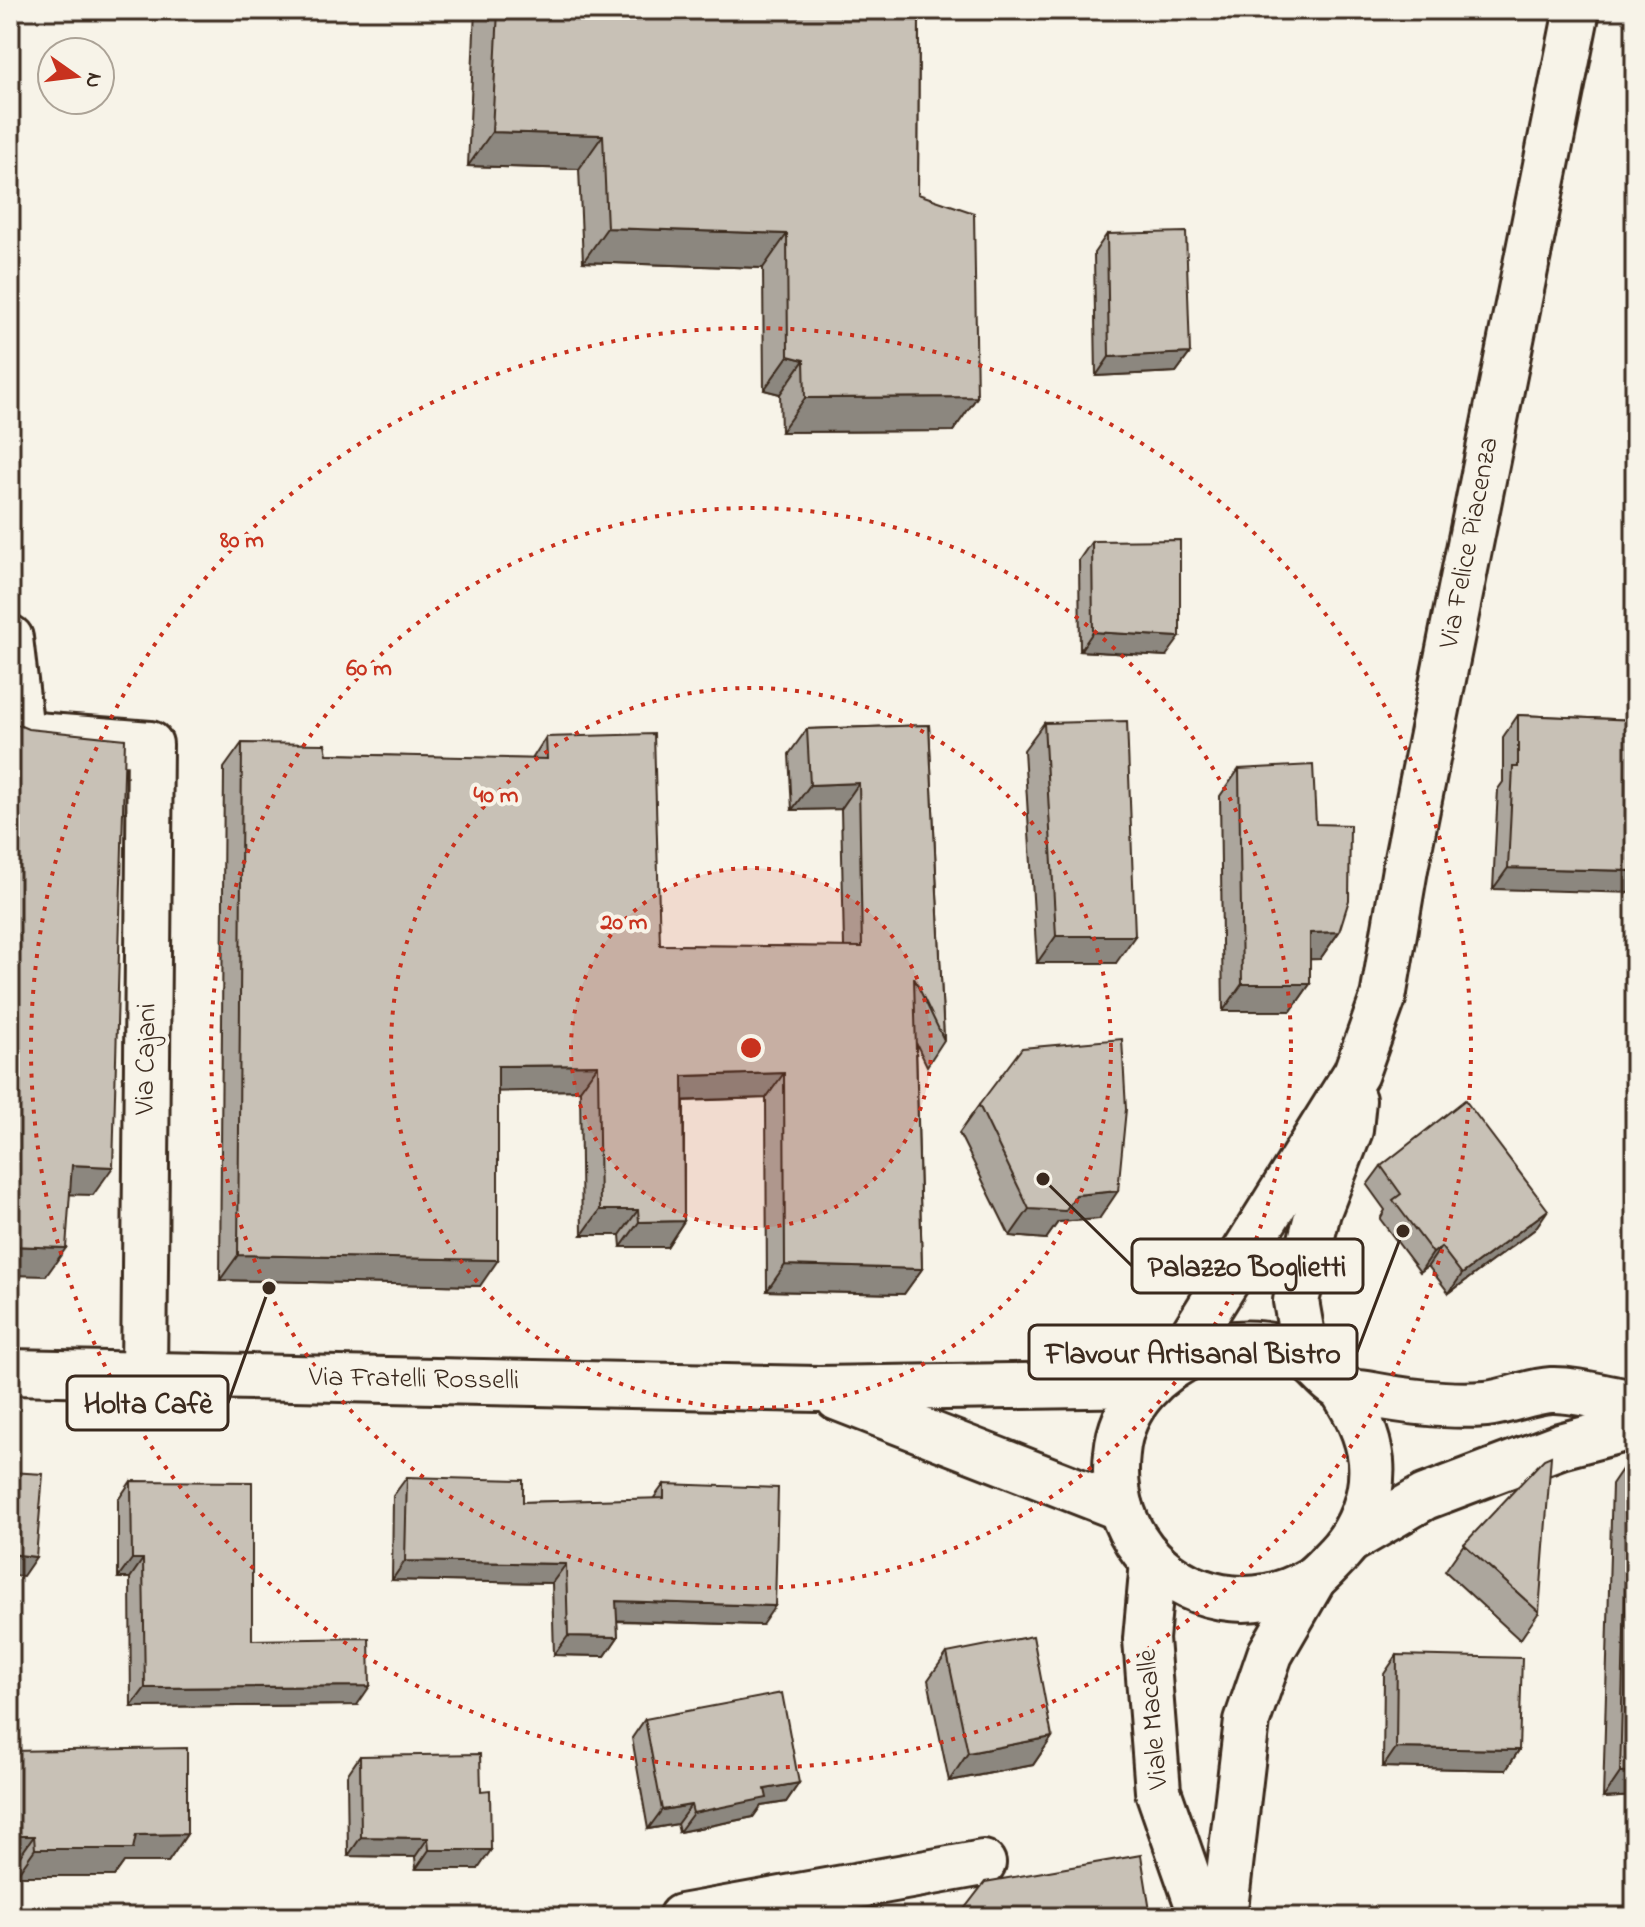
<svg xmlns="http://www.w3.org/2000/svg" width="1645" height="1927" viewBox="0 0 1645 1927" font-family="'Indie Flower',sans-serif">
<rect width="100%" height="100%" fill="#f7f3e8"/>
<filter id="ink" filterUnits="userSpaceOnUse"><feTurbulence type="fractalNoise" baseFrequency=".0125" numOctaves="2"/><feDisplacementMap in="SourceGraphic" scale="16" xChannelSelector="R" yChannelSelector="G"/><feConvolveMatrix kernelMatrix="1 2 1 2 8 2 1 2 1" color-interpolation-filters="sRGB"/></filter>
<g filter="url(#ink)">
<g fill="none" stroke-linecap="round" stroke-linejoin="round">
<defs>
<g id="minor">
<path d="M 10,638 L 21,732"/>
<path d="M 10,733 L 150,744 L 144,1374"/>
<path d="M 681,1917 L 983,1863"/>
</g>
<g id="tertiary">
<path d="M 1306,1358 L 1296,1301 L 1318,1212 L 1350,1130 L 1353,1100"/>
<path d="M 1176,1362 L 1356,1073 L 1383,998 L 1405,869 L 1577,10"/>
<path d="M 10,1372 L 818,1389 L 1149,1384"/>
<path d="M 1342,1389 C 1356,1412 1368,1434 1371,1461 C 1374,1495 1360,1531 1337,1555 C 1329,1563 1320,1574 1311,1580 C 1254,1614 1184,1601 1143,1550 C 1121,1522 1113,1488 1117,1453 C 1121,1405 1157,1370 1200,1352 C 1232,1339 1275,1341 1305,1358 C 1319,1366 1328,1383 1343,1389 C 1351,1393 1363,1393 1372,1395 C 1410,1402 1448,1407 1486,1404 C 1508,1402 1530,1391 1551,1390 C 1574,1389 1612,1400 1635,1403"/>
<path d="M 838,1398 L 1121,1508"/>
<path d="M 1351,1540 L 1425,1497 L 1560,1446 L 1635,1426"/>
<path d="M 1153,1562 L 1146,1639 L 1158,1791 L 1202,1917"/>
<path d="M 1224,1917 L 1247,1721 L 1270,1654 L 1314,1578"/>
</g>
</defs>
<use href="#minor" stroke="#3b2a1e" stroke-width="50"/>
<use href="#tertiary" stroke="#3b2a1e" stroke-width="50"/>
<use href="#minor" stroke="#f7f3e8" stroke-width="44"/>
<use href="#tertiary" stroke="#f7f3e8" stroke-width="44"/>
</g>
<g fill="#aca69d" stroke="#3b2a1e" stroke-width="2">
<path d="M 475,10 L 919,10 L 918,194 L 977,397 L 953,431 L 781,432 L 780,394 L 764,390 L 763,268 L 583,262 L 579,169 L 468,166 Z"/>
<path d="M 1107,234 L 1190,353 L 1176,372 L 1096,376 L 1094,253 Z"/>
<path d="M 1092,541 L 1166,656 L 1080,651 L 1079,560 Z"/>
<path d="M 1518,715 L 1635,720 L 1493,889 L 1498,789 L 1503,782 L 1503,737 Z"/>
<path d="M 1044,723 L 1116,963 L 1037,963 L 1024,750 Z"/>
<path d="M 929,725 L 944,1040 L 927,1066 L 916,1043 L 922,1269 L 904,1294 L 767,1291 L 766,1098 L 684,1101 L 684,1221 L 667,1247 L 621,1247 L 620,1235 L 582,1235 L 580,1090 L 498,1091 L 480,1286 L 220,1280 L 224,768 L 242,743 L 327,754 L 532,759 L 546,737 L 660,945 L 844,947 L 841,809 L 792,810 L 789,754 L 807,729 Z"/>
<path d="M 1239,769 L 1316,824 L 1339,932 L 1320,959 L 1310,959 L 1310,984 L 1291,1011 L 1223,1011 L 1220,796 Z"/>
<path d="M 979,1105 L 1099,1219 L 1058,1222 L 1046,1239 L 1010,1236 L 959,1133 Z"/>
<path d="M 1381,1166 L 1535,1229 L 1449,1293 L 1428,1266 L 1420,1272 L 1380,1219 L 1385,1210 L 1367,1185 Z"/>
<path d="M 1629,1459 L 1635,1459 L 1635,1796 L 1603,1798 L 1612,1484 Z"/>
<path d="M 407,1477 L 523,1502 L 653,1499 L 664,1484 L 762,1625 L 617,1621 L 618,1637 L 605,1656 L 554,1655 L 552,1583 L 392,1580 L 393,1496 Z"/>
<path d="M 131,1481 L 252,1640 L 357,1705 L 131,1707 L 130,1578 L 118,1578 L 118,1500 Z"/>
<path d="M 1464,1544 L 1539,1612 L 1520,1640 L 1445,1571 Z"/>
<path d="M 947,1653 L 1052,1737 L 1033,1765 L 949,1781 L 928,1680 Z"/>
<path d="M 1397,1655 L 1519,1750 L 1506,1770 L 1383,1767 L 1384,1674 Z"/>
<path d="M 645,1719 L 799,1783 L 786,1802 L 761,1806 L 753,1817 L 679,1832 L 677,1824 L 648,1829 L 632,1738 Z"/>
<path d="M 10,1751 L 187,1834 L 168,1862 L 124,1862 L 114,1876 L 16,1876 L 15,1863 L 10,1863 Z"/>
<path d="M 360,1756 L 481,1791 L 478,1869 L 416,1869 L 415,1857 L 348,1856 L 347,1775 Z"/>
</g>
<g fill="#8c877f" stroke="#3b2a1e" stroke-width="2">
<path d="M 492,132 L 603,135 L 579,169 L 468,166 Z"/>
<path d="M 607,228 L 787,234 L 763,268 L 583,262 Z"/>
<path d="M 1190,353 L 1176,372 L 1096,376 L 1109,357 Z"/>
<path d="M 788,356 L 804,360 L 780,394 L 764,390 Z"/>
<path d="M 977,397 L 953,431 L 781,432 L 805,398 Z"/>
<path d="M 1093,632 L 1180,637 L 1166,656 L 1080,651 Z"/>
<path d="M 859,783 L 841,809 L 792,810 L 810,785 Z"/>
<path d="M 1508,868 L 1635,871 L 1635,893 L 1493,889 Z"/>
<path d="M 1339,932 L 1320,959 L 1291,960 L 1310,933 Z"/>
<path d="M 1056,936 L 1135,936 L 1116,963 L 1037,963 Z"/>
<path d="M 1242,984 L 1310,984 L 1291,1011 L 1223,1011 Z"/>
<path d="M 598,1065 L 580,1090 L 480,1092 L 498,1066 Z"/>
<path d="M 784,1073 L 766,1098 L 666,1101 L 683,1076 Z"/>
<path d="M 72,1165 L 113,1167 L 93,1195 L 52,1194 Z"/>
<path d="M 1118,1191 L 1099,1219 L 1058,1222 L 1046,1239 L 1010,1236 L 1029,1209 L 1076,1195 Z"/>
<path d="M 600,1210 L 638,1210 L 620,1235 L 582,1235 Z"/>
<path d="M 1548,1210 L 1535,1229 L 1449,1293 L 1462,1274 Z"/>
<path d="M 684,1221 L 667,1247 L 621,1247 L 639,1222 Z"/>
<path d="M 10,1246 L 66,1248 L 46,1276 L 10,1275 Z"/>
<path d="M 1441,1247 L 1428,1266 L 1420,1272 L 1433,1253 Z"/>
<path d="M 238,1255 L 498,1260 L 480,1286 L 220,1280 Z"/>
<path d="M 785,1265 L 922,1269 L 904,1294 L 767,1291 Z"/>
<path d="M 10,1554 L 36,1557 L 23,1576 L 10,1575 Z"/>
<path d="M 132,1559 L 143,1559 L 130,1578 L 118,1578 Z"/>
<path d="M 405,1561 L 566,1564 L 552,1583 L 392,1580 Z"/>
<path d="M 616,1601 L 775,1606 L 762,1625 L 603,1620 Z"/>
<path d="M 568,1636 L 618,1637 L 605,1656 L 554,1655 Z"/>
<path d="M 370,1686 L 357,1705 L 131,1707 L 145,1688 Z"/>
<path d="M 1052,1737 L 1033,1765 L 949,1781 L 968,1753 Z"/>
<path d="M 1396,1748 L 1519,1750 L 1506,1770 L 1383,1767 Z"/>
<path d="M 1635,1772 L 1635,1796 L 1603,1798 L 1620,1773 Z"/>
<path d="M 799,1783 L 786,1802 L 761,1806 L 753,1817 L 679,1832 L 693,1813 L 765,1789 Z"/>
<path d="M 691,1805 L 677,1824 L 648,1829 L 662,1810 Z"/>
<path d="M 187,1834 L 168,1862 L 124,1862 L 114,1876 L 16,1876 L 35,1849 L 136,1835 Z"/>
<path d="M 10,1836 L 34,1836 L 15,1863 L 10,1863 Z"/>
<path d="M 361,1837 L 428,1838 L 415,1857 L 348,1856 Z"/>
<path d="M 429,1850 L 491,1850 L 478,1869 L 416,1869 Z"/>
</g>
<g fill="#c8c1b6" stroke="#3b2a1e" stroke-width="2">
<path d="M 498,10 L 919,10 L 918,194 L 974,213 L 977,397 L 805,398 L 804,360 L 788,356 L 787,234 L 607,228 L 603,135 L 492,132 Z"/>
<path d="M 1186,232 L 1190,353 L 1109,357 L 1107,234 Z"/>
<path d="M 1180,540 L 1180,637 L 1093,632 L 1092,541 Z"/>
<path d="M 1518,715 L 1635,720 L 1635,871 L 1508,868 L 1513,767 L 1518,767 Z"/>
<path d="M 1127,721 L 1135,936 L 1056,936 L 1044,723 Z"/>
<path d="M 10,723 L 14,723 L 28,729 L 125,739 L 113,1167 L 72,1165 L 66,1248 L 10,1246 Z"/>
<path d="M 929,725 L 944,1040 L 914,978 L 922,1269 L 785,1265 L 784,1073 L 683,1076 L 684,1221 L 639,1222 L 638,1210 L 600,1210 L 598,1065 L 498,1066 L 498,1260 L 238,1255 L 242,743 L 325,744 L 327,754 L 547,759 L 546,737 L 654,734 L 660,945 L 862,947 L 859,783 L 810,785 L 807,729 Z"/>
<path d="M 1313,765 L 1316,824 L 1350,825 L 1349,900 L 1339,932 L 1310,933 L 1310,984 L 1242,984 L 1239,769 Z"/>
<path d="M 1122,1039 L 1126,1109 L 1118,1191 L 1076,1195 L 1065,1211 L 1029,1209 L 979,1105 L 1022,1048 Z"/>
<path d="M 1465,1100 L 1548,1210 L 1462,1274 L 1441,1247 L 1433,1253 L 1393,1200 L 1401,1194 L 1381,1166 Z"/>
<path d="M 1551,1456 L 1539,1612 L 1464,1544 L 1544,1459 Z"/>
<path d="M 1629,1459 L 1635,1459 L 1635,1772 L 1620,1773 Z"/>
<path d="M 10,1472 L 43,1474 L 36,1557 L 10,1554 Z"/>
<path d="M 407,1477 L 523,1480 L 523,1502 L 664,1498 L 664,1484 L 778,1488 L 775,1606 L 616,1601 L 618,1637 L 568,1636 L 566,1564 L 405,1561 Z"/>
<path d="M 131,1481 L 252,1482 L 252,1640 L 369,1638 L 370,1686 L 145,1688 L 143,1559 L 132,1559 Z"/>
<path d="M 1033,1636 L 1052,1737 L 968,1753 L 947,1653 Z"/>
<path d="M 1397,1655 L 1522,1658 L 1519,1750 L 1396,1748 Z"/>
<path d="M 782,1693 L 799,1783 L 765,1789 L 767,1798 L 693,1813 L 691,1805 L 662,1810 L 645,1719 Z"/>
<path d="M 187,1748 L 187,1834 L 136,1835 L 133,1849 L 35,1849 L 34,1836 L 10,1836 L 10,1751 Z"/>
<path d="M 480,1754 L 481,1791 L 490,1790 L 491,1850 L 429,1850 L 428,1838 L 361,1837 L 360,1756 Z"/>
<path d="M 1141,1855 L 1151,1917 L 958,1917 L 985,1882 Z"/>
</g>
</g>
<circle cx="751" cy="1048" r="180" fill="#c8321e" fill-opacity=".12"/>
<g fill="none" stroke="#c8321e" stroke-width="4" stroke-dasharray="4 8">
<circle cx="751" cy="1048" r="180"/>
<circle cx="751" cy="1048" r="360"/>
<circle cx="751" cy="1048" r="540"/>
<circle cx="751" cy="1048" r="720"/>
</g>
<g text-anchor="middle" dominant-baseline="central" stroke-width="8" stroke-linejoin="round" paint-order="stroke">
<g font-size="28" fill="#3b2a1e" stroke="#f7f3e8">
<text transform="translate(1470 543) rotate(-79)">Via Felice Piacenza</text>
<text transform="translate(147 1059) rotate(-89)">Via Cajani</text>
<text transform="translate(414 1380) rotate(1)">Via Fratelli Rosselli</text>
<text transform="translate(1154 1719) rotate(-95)">Viale Macallè</text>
</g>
</g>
<circle cx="751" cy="1048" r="12" fill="#c8321e" stroke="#f7f3e8" stroke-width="4"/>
<g font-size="24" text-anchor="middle" font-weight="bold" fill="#c8321e" stroke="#f7f3e8" stroke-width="8" stroke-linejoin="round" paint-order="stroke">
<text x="242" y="547">80 m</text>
<text x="369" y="675">60 m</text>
<text x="496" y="802">40 m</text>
<text x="624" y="929">20 m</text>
</g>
<path fill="none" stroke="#3b2a1e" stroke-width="3" d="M1043 1179L1132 1266M1403 1231L1357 1352M269 1288L228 1403"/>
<g fill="#3b2a1e" stroke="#f7f3e8" stroke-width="3">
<circle cx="1043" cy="1179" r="8"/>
<circle cx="1403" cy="1231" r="8"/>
<circle cx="269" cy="1288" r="8"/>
</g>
<g fill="#f7f3e8" stroke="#3b2a1e" stroke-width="3">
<rect x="1132" y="1239" width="231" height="54" rx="8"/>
<rect x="1029" y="1325" width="328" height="54" rx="8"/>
<rect x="67" y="1376" width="161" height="54" rx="8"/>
</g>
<g font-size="30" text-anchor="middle" font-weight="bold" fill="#3b2a1e">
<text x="1247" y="1276">Palazzo Boglietti</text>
<text x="1193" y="1363">Flavour Artisanal Bistro</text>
<text x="148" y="1413">Holta Cafè</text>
</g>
<rect width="1645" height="1927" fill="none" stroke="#f7f3e8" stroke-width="40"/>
<rect x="20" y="20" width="1605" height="1887" fill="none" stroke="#3b2a1e" stroke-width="3" filter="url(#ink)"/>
<g transform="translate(76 76) rotate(104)"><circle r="38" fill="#f7f3e8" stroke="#aca397" stroke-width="2"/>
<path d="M0-6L14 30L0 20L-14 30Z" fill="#c8321e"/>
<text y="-12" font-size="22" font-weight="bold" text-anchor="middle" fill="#3b2a1e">N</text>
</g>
</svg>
